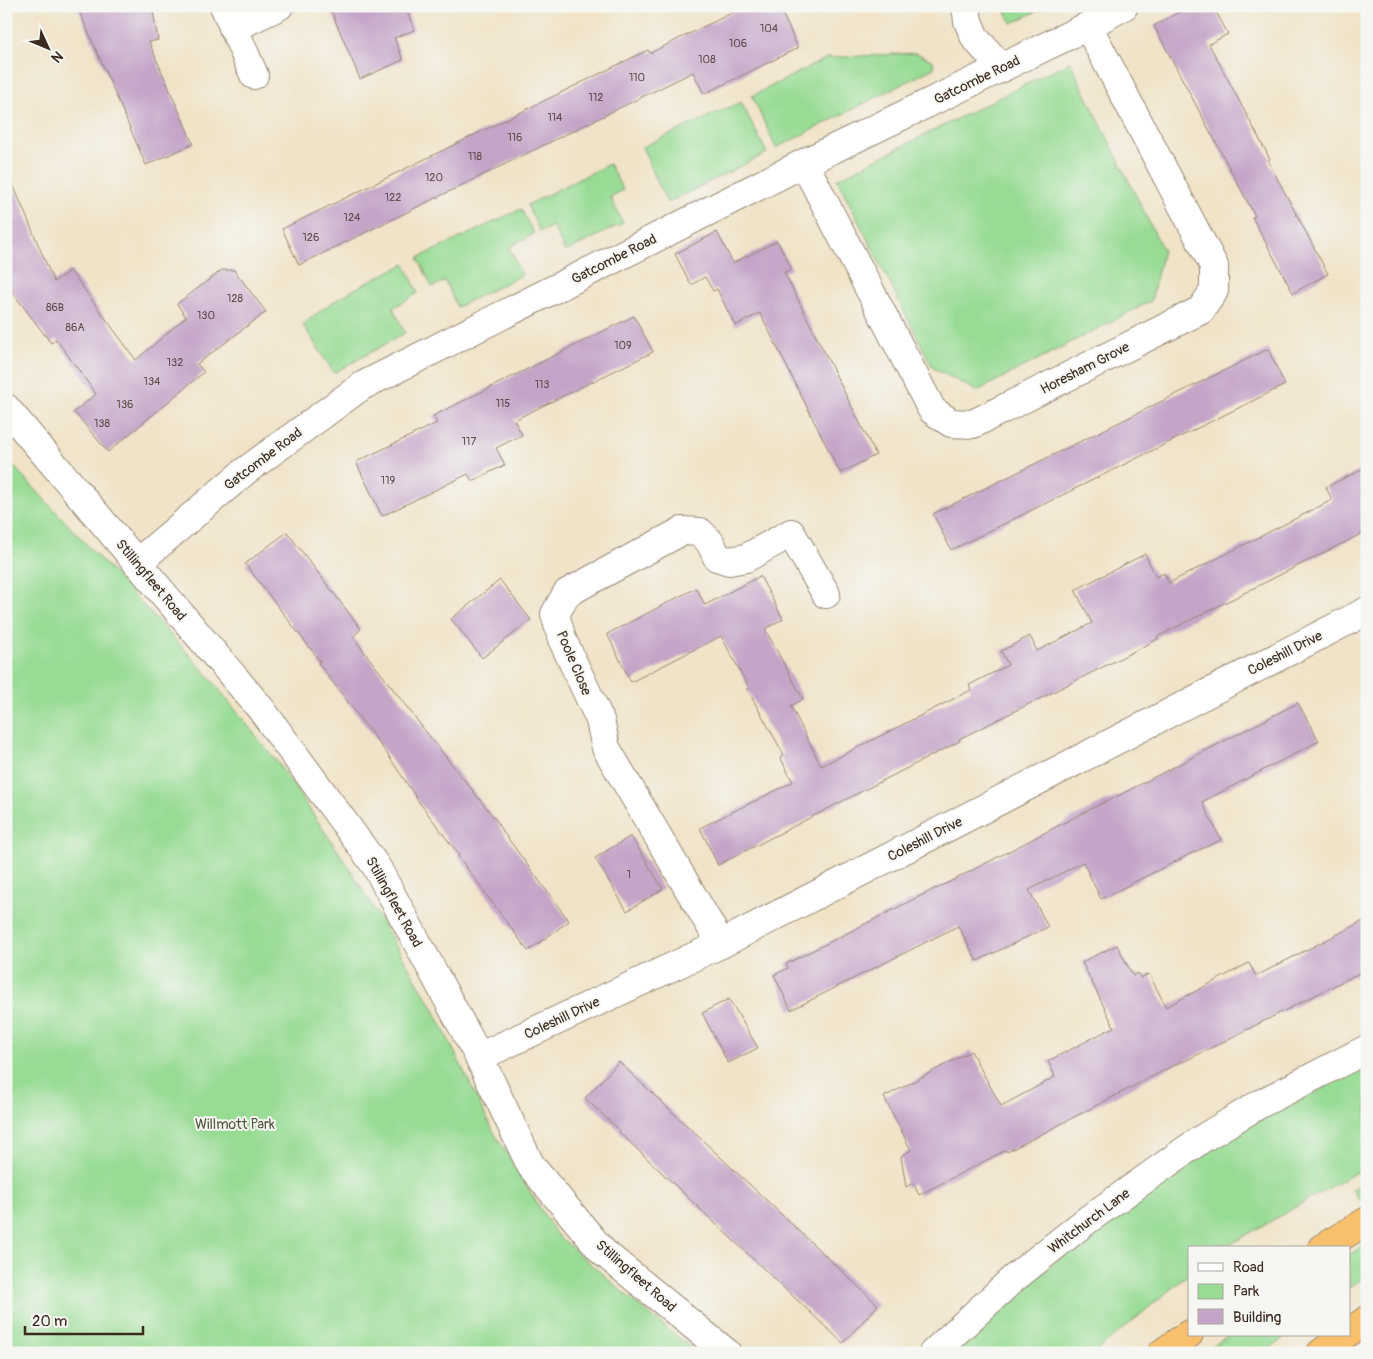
<svg xmlns="http://www.w3.org/2000/svg" width="1373" height="1359" viewBox="0 0 1373 1359" font-family="Pangolin,sans-serif">
<rect width="100%" height="100%" fill="#f6f6f2"/>
<filter id="ink" filterUnits="userSpaceOnUse"><feTurbulence type="fractalNoise" baseFrequency=".02" numOctaves="2"/><feDisplacementMap in="SourceGraphic" scale="10" xChannelSelector="R" yChannelSelector="G"/><feConvolveMatrix kernelMatrix="1 2 1 2 8 2 1 2 1" color-interpolation-filters="sRGB"/></filter>
<filter id="wash" filterUnits="userSpaceOnUse"><feTurbulence type="fractalNoise" baseFrequency=".0096" numOctaves="4" result="noise"/><feDisplacementMap in="SourceGraphic" scale="20" xChannelSelector="R" yChannelSelector="G"/><feGaussianBlur stdDeviation="1.12" result="paint"/><feColorMatrix in="noise" values="0 0 0 0 0 0 0 0 0 0 0 0 0 0 0 0 0 1.4 0 .05"/><feComposite in="paint" operator="in"/></filter>
<g filter="url(#wash)">
<rect width="100%" height="100%" fill="#f0e3c8"/>
<g fill="#98dc94" stroke="#6a8359">
<path d="M 1002,6 L 1049,6 L 1012,23 Z"/>
<path d="M 916,53 L 933,61 L 934,68 L 776,148 L 752,96 L 827,58 Z"/>
<path d="M 1070,62 L 1163,250 L 1151,301 L 977,391 L 933,368 L 837,179 Z"/>
<path d="M 741,102 L 767,153 L 667,203 L 642,147 Z"/>
<path d="M 609,164 L 623,190 L 610,197 L 623,223 L 565,252 L 553,226 L 540,232 L 527,205 Z"/>
<path d="M 521,209 L 534,234 L 509,247 L 522,275 L 457,307 L 445,281 L 432,287 L 418,258 Z"/>
<path d="M 405,264 L 418,293 L 393,308 L 405,333 L 334,373 L 303,325 C 333,298 369,281 405,264 Z"/>
<path d="M 6,458 L 205,672 L 278,763 L 349,867 L 432,1006 L 493,1131 L 556,1234 L 645,1311 L 698,1353 L 6,1353 Z"/>
<path d="M 1367,1066 L 1367,1166 L 1224,1248 L 1189,1248 L 1189,1274 L 1094,1353 L 956,1353 L 988,1320 L 1105,1219 L 1208,1147 Z"/>
<path d="M 1367,1181 L 1367,1195 L 1359,1200 L 1352,1189 Z"/>
<path d="M 1367,1243 L 1367,1275 L 1349,1288 L 1349,1255 Z"/>
<path d="M 1229,1335 L 1287,1335 L 1264,1353 L 1202,1353 Z"/>
</g>
<g id="blocks">
<g fill="#c4a5c8">
<path d="M 77,6 L 152,6 L 158,40 L 149,42 L 193,144 L 146,165 Z"/>
<path d="M 329,6 L 405,6 L 414,30 L 394,38 L 403,60 L 360,79 Z"/>
<path d="M 746,6 L 779,6 L 798,48 L 704,94 L 693,72 L 299,265 L 282,229 L 648,50 L 650,53 Z"/>
<path d="M 1190,6 L 1213,6 L 1228,34 L 1209,44 L 1270,159 L 1268,161 L 1328,274 L 1293,293 L 1252,217 L 1255,216 L 1154,26 Z"/>
<path d="M 6,168 L 54,282 L 70,270 L 136,360 L 186,317 L 177,304 L 222,270 L 234,270 L 266,312 L 197,364 L 204,372 L 108,452 L 74,412 L 96,394 L 56,339 L 51,343 L 6,284 Z"/>
<path d="M 717,232 L 733,263 L 777,241 L 792,269 L 784,272 L 876,455 L 840,473 L 760,313 L 735,326 L 717,289 L 713,291 L 705,277 L 691,285 L 675,254 Z"/>
<path d="M 634,316 L 653,352 L 514,420 L 522,435 L 496,448 L 505,465 L 472,481 L 468,474 L 382,516 L 356,462 L 437,423 L 433,416 Z"/>
<path d="M 1268,349 L 1285,385 L 951,550 L 933,514 Z"/>
<path d="M 1367,467 L 1367,531 L 1157,637 L 1158,639 L 1105,666 L 959,739 L 960,741 L 718,865 L 700,828 L 793,782 L 780,757 L 784,755 L 747,689 L 749,688 L 721,636 L 631,682 L 607,634 L 696,588 L 705,605 L 760,576 L 783,619 L 765,629 L 803,699 L 791,706 L 821,766 L 971,690 L 969,685 L 1008,665 L 1001,651 L 1030,636 L 1037,651 L 1092,623 L 1075,590 L 1145,554 L 1156,577 L 1164,573 L 1169,583 L 1332,500 L 1326,487 Z"/>
<path d="M 287,532 L 361,629 L 353,637 L 423,728 L 499,824 L 498,825 L 569,921 L 528,951 L 458,856 L 459,855 L 419,802 L 388,755 L 318,663 L 320,661 L 245,564 Z"/>
<path d="M 500,580 L 531,620 L 482,658 L 451,619 Z"/>
<path d="M 1298,703 L 1319,741 L 1202,802 L 1221,840 L 1190,854 L 1101,899 L 1083,862 L 1029,890 L 1048,927 L 977,961 L 958,926 L 791,1010 L 774,975 L 788,968 L 786,964 L 936,888 L 936,889 L 1110,799 L 1110,800 Z"/>
<path d="M 631,836 L 663,889 L 627,911 L 595,858 Z"/>
<path d="M 1367,919 L 1367,969 L 1183,1062 L 1182,1061 L 1007,1152 L 1006,1150 L 919,1195 L 913,1183 L 906,1187 L 901,1156 L 911,1150 L 884,1097 L 971,1051 L 1001,1106 L 1055,1077 L 1048,1061 L 1114,1027 L 1082,962 L 1117,945 L 1133,976 L 1138,973 L 1140,978 L 1149,974 L 1166,1007 L 1249,963 L 1256,976 Z"/>
<path d="M 729,999 L 758,1048 L 728,1063 L 702,1013 Z"/>
<path d="M 619,1062 L 878,1305 L 843,1343 L 718,1226 L 619,1132 L 620,1131 L 585,1098 Z"/>
</g>
</g>
</g>
<g filter="url(#ink)">
<use href="#blocks" fill-opacity="0" stroke="#968673" stroke-width="1"/>
<g fill="none" stroke-linecap="round" stroke-linejoin="round">
<defs>
<g id="minor">
<path d="M 224,6 L 254,75"/>
<path d="M 966,6 L 968,21 L 975,38 L 1002,68"/>
<path d="M 233,28 L 279,6"/>
<path d="M 804,163 L 932,410 L 951,423 L 973,424 L 1201,310 L 1214,291 L 1214,266 L 1088,26"/>
<path d="M 6,408 L 261,709 L 376,866 L 479,1057 L 531,1166 L 603,1252 L 727,1353"/>
<path d="M 137,563 L 244,472 L 362,386 L 804,163 L 1088,26 L 1124,6"/>
<path d="M 721,944 L 606,748 L 600,720 L 562,639 L 555,614 L 567,593 L 682,531 L 700,532 L 710,542 L 717,557 L 729,561 L 746,558 L 791,533 L 826,594"/>
<path d="M 479,1057 L 721,944 L 1367,611"/>
<path d="M 933,1353 L 1013,1279 L 1086,1221 L 1200,1140 L 1258,1105 L 1367,1049"/>
</g>
<g id="highway">
<path d="M 1322,1248 L 1367,1221"/>
<path d="M 1349,1332 L 1367,1320"/>
<path d="M 1162,1353 L 1189,1334"/>
<path d="M 1321,1353 L 1345,1335"/>
</g>
</defs>
<use href="#minor" stroke="#968673" stroke-width="30"/>
<use href="#highway" stroke="#968673" stroke-width="30"/>
<use href="#minor" stroke="#fff" stroke-width="28"/>
<use href="#highway" stroke="#f8bf6c" stroke-width="28"/>
</g>
</g>
<g text-anchor="middle" dominant-baseline="central" stroke-width="4" stroke-linejoin="round" paint-order="stroke">
<g font-size="11" fill="#5d4948">
<text x="769" y="28">104</text>
<text x="738" y="43">106</text>
<text x="707" y="59">108</text>
<text x="637" y="77">110</text>
<text x="596" y="97">112</text>
<text x="555" y="117">114</text>
<text x="515" y="137">116</text>
<text x="475" y="156">118</text>
<text x="434" y="177">120</text>
<text x="393" y="197">122</text>
<text x="352" y="217">124</text>
<text x="311" y="237">126</text>
<text x="235" y="298">128</text>
<text x="55" y="307">86B</text>
<text x="206" y="315">130</text>
<text x="75" y="327">86A</text>
<text x="623" y="345">109</text>
<text x="175" y="362">132</text>
<text x="152" y="381">134</text>
<text x="542" y="384">113</text>
<text x="503" y="403">115</text>
<text x="125" y="404">136</text>
<text x="102" y="423">138</text>
<text x="469" y="441">117</text>
<text x="388" y="480">119</text>
<text x="629" y="874">1</text>
</g>
<g font-size="14" fill="#3b2a1e" stroke="#f6f6f2">
<text transform="translate(977 80) rotate(-26)">Gatcombe Road</text>
<text transform="translate(614 259) rotate(-27)">Gatcombe Road</text>
<text transform="translate(1085 368) rotate(-27)">Horesham Grove</text>
<text transform="translate(263 459) rotate(-37)">Gatcombe Road</text>
<text transform="translate(151 580) rotate(50)">Stillingfleet Road</text>
<text transform="translate(1285 653) rotate(-27)">Coleshill Drive</text>
<text transform="translate(574 663) rotate(67)">Poole Close</text>
<text transform="translate(925 839) rotate(-27)">Coleshill Drive</text>
<text transform="translate(394 902) rotate(61)">Stillingfleet Road</text>
<text transform="translate(562 1018) rotate(-25)">Coleshill Drive</text>
<text transform="translate(1089 1221) rotate(-37)">Whitchurch Lane</text>
<text transform="translate(636 1276) rotate(41)">Stillingfleet Road</text>
</g>
<g font-size="14" fill="#52563c" stroke="#f6f6f2">
<text x="235" y="1124">Willmott Park</text>
</g>
</g>
<rect width="1373" height="1359" fill="none" stroke="#f6f6f2" stroke-width="25"/>
<rect x="1188" y="1246" width="162" height="90" fill="#f6f6f2" stroke="#aba49d"/>
<rect x="1198" y="1263" width="25" height="8" fill="#ffffff" stroke="#aba49d"/>
<text x="1233" y="1272" font-size="15" fill="#3b2a1e">Road</text>
<rect x="1198" y="1284" width="25" height="15" fill="#98dc94" stroke="#aba49d"/>
<text x="1233" y="1296" font-size="15" fill="#3b2a1e">Park</text>
<rect x="1198" y="1309" width="25" height="15" fill="#c4a5c8" stroke="#aba49d"/>
<text x="1233" y="1322" font-size="15" fill="#3b2a1e">Building</text>
<g transform="translate(48 48) rotate(134)" stroke="#f6f6f2" stroke-width="4" paint-order="stroke">
<path d="M0-4L9 19L0 12L-9 19Z" fill="#3b2a1e"/>
<text y="-8" font-size="14" font-weight="bold" text-anchor="middle" fill="#3b2a1e">N</text>
</g>
<path d="M25 1326v8h118v-8" fill="none" stroke="#3b2a1e" stroke-width="2.5"/>
<text x="32" y="1326" font-size="15" fill="#3b2a1e" stroke="#f6f6f2" stroke-width="4" paint-order="stroke">20 m</text>
</svg>
